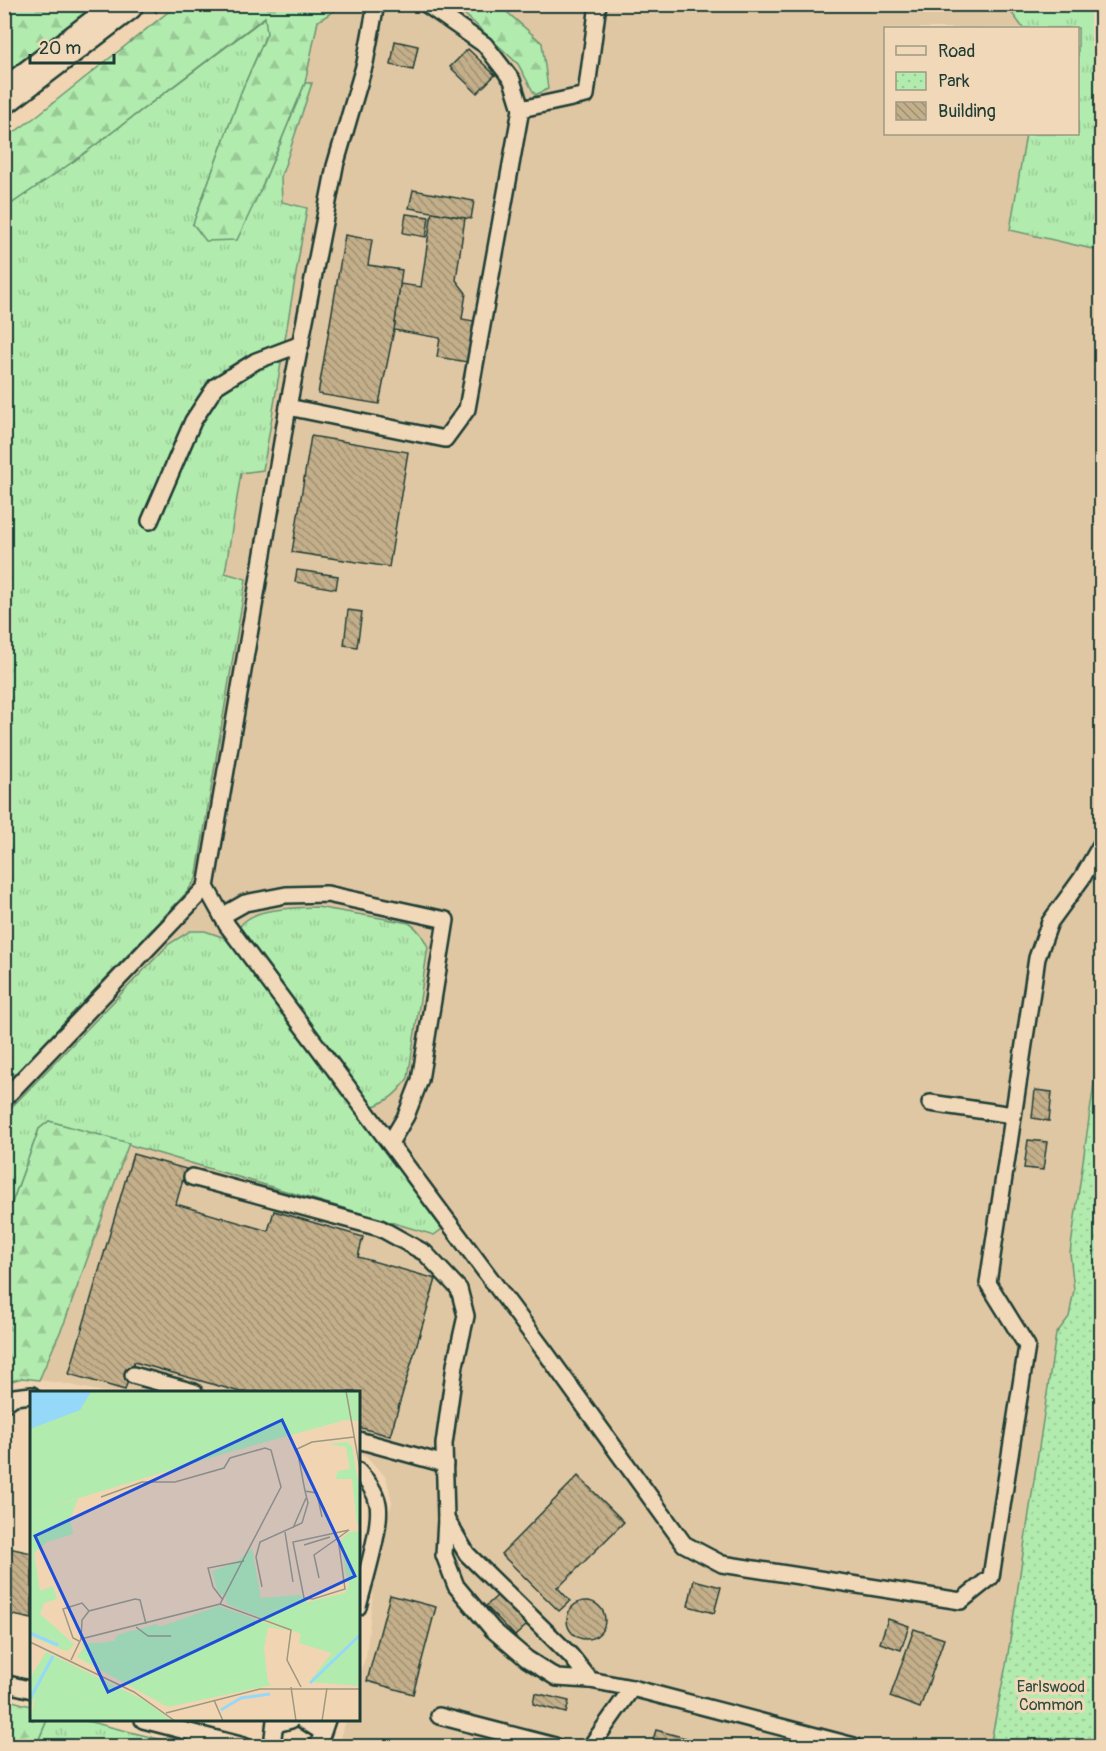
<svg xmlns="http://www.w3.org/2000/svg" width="1106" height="1751" viewBox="0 0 1106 1751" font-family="Pangolin,sans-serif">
<defs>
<pattern id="grass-tufts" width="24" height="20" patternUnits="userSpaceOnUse" patternTransform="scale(1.5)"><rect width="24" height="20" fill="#b2ebae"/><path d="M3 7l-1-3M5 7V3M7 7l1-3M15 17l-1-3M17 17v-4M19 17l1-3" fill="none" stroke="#99ca96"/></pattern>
<pattern id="forest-firs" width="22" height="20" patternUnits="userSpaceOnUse" patternTransform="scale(1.5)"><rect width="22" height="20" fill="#b2ebae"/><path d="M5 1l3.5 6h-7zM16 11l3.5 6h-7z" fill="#99ca96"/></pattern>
<pattern id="park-dots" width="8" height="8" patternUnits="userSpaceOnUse" patternTransform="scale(1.5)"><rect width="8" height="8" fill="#b2ebae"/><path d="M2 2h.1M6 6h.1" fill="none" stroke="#99ca96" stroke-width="1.8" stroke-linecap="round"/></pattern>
<pattern id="building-back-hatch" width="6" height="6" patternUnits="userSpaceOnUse" patternTransform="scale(1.5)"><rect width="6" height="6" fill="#c4af8b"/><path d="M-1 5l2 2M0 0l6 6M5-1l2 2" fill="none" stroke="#9f9072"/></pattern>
</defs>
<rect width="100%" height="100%" fill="#f1d5b2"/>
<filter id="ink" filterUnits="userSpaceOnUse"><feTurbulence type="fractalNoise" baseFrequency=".0167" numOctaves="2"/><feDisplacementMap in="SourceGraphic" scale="12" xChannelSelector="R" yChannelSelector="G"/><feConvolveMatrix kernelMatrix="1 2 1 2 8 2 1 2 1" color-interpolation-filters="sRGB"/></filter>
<g filter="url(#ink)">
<path fill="#e0c7a4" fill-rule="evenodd" d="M 282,5 L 1101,5 L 1102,1034 L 1070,1253 L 1074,1290 L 1069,1318 L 1056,1334 L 1007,1660 L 990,1746 L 339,1746 L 346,1720 L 358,1720 L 359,1673 L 366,1657 L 376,1562 L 392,1502 L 386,1477 L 366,1457 L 359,1454 L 358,1392 L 104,1392 L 60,1383 L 39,1380 L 65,1321 L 128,1143 L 39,1129 L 5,1222 L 5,208 ZM 886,28 L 1078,28 L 1078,134 L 886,134 Z"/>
<g fill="url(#grass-tufts)" stroke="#689471" stroke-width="1.5">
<path d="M 1006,5 L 1101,5 L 1101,251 L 1010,230 L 1026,134 L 1078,134 L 1078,28 L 1023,28 Z"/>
<path d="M 266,17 L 267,33 L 242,90 L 193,224 L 261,189 L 305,83 L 312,83 L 281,177 L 282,202 L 307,208 L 263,470 L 241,473 L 225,573 L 246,579 L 196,879 L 187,892 L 5,1085 L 5,208 L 74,161 Z"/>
<path d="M 317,907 L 409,923 C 419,929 423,937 428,947 L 408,1078 C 395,1098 383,1104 361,1110 L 238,931 C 245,907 296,908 317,907 Z"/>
<path d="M 190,931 L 205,931 L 228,939 L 442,1229 L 434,1235 L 49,1121 L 39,1129 L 5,1222 L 5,1114 L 169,944 Z"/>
<path d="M 47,1720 L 83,1720 L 186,1746 L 36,1746 Z"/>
</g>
<g fill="url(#forest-firs)" stroke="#689471" stroke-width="1.5">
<path d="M 5,5 L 104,5 L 5,79 Z"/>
<path d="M 177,5 L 344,5 L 318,21 L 305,83 L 261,189 L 237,240 L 206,241 L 193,224 L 242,90 L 267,34 L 265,17 L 74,161 L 5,208 L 5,139 L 34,118 Z"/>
<path d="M 455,5 L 499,5 L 542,43 L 548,89 L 535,95 L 518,64 Z"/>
<path d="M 49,1121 L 129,1143 L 65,1321 L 39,1380 L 22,1378 L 5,1383 L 5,1222 L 39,1129 Z"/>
<path d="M 5,1699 L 31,1706 L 32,1720 L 47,1720 L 36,1746 L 5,1746 Z"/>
</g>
<path fill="url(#park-dots)" stroke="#689471" stroke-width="1.5" d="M 1101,1034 L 1101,1746 L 990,1746 L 1007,1660 L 1056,1334 L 1069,1317 L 1074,1290 L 1070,1253 Z"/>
<g fill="url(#building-back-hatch)" stroke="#1f3d34" stroke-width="1.5">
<path d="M 395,41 L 418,46 L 413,70 L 391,65 Z"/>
<path d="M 468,49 L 495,75 L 477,93 L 450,67 Z"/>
<path d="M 413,190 L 474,201 L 471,219 L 409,208 Z"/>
<path d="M 432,212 L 465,218 L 456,280 L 466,293 L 462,319 L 474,321 L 467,362 L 437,357 L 440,338 L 394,330 L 400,284 L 421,287 Z"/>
<path d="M 406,214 L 429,217 L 426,237 L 403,233 Z"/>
<path d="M 345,235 L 372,240 L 368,265 L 402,270 L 394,330 L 379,404 L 318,394 Z"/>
<path d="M 311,436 L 408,452 L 389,567 L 292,552 Z"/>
<path d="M 297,570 L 338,576 L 336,589 L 295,582 Z"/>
<path d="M 348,610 L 362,612 L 357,647 L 344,645 Z"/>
<path d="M 1035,1090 L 1052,1092 L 1049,1121 L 1032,1118 Z"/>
<path d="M 1028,1140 L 1047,1142 L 1043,1170 L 1024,1168 Z"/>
<path d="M 133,1154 L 186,1169 L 176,1204 L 268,1231 L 274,1211 L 363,1237 L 358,1257 L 436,1279 L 390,1436 L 358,1427 L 358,1392 L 240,1392 L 134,1362 L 125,1390 L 69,1374 Z"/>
<path d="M 4,1469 L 10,1470 L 4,1495 Z"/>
<path d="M 578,1476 L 624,1522 L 561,1585 L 557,1587 L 570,1601 L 559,1611 L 501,1554 Z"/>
<path d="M 4,1547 L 32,1553 L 32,1619 L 4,1613 Z"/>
<path d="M 694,1580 L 721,1587 L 714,1613 L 688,1606 Z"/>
<path d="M 390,1595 L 436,1607 L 413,1694 L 367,1681 Z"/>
<path d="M 498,1595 L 527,1625 L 515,1636 L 486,1606 Z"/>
<circle cx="586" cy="1620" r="19"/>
<path d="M 888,1619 L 909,1626 L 901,1650 L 880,1643 Z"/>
<path d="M 914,1629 L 944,1639 L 920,1708 L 890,1697 Z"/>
<path d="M 535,1693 L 569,1701 L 566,1713 L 533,1704 Z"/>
<path d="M 656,1730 L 715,1746 L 651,1746 Z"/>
</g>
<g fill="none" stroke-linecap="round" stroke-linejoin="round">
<defs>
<g id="lane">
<path d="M 376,4 L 365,63 L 335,166 L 288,407 L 206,887 L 227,925 L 546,1353 L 684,1544 L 722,1564 L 961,1601 L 991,1577 L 1027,1346 L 988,1283 L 1037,958 L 1050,922 L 1082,878 L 1102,843"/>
<path d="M 521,109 L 586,95 L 598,4"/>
<path d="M 288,407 L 445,439 L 467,409 L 521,109 L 512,80 L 485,45 L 426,4"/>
<path d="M 150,521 L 193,421 L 216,386 L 256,361 L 301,344"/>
<path d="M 222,916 L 245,903 L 286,895 L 327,894 L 446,920 L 420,1080 L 406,1116 L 390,1143"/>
<path d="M 4,1099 L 206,887"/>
<path d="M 930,1103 L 1013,1115"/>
<path d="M 192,1177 L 380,1228 L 425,1253 L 459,1289 L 466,1316 L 455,1365 L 444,1444 L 446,1519 L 444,1555 L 456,1586 L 493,1630 L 527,1659 L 557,1678 L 590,1680 L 632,1688"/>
<path d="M 133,1375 L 194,1392"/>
<path d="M 4,1404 L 14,1397 L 32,1395"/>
<path d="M 358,1440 L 445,1464"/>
<path d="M 358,1471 C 367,1481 375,1490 378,1504 C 382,1526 364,1582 358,1607"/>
<path d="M 446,1519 L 467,1554 L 571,1656 L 590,1680"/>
<path d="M 4,1683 L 32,1690"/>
<path d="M 439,1716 L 555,1746"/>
<path d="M 143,1720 L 244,1746"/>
<path d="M 303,1720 L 322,1732"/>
<path d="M 276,1724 L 291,1720"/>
<path d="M 272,1746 L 275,1720"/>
<path d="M 318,1746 L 327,1720"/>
<path d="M 591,1746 L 632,1688 L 854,1746"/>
</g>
<path id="primary" d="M 4,97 L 126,4"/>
</defs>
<use href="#lane" stroke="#1f3d34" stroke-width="20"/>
<use href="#primary" stroke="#1f3d34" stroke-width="38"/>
<path stroke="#1f3d34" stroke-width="4" stroke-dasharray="1.5 4.5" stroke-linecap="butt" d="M 155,12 L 164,4"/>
<use href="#lane" stroke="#f0d8b8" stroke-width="15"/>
<use href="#primary" stroke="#f0d8b8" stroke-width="33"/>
</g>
</g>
<g text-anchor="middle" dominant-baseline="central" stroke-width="6" stroke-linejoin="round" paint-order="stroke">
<g font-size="16" fill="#2e4e40" stroke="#f0d8b8">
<text x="1051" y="1687">Earlswood<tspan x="1051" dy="18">Common</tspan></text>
</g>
</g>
<g transform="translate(30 1391)">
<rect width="330" height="330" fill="#f1d5b2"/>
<path d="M 317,51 L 322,55 L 326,80 L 321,81 L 322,88 L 305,88 L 308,80 L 320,78 L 316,56 L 299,53 ZM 48,108 L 40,128 L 43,143 L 17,151 L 4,162 L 10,200 L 23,195 L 27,208 L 14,212 L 10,223 L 44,253 L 41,257 L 0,240 L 0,122 ZM 330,140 L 330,182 L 316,181 L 311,149 L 319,141 ZM 222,157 L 233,220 L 298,214 L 330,203 L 330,237 L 302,262 L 269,252 L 271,243 L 197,213 L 195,205 L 188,201 L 182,180 L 205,172 ZM 189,215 L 259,240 L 238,236 L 234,258 L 238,291 L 141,307 L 62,262 L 97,259 L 96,252 L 69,252 L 84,250 L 87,244 L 127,233 L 129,236 Z" fill="#b2ebae"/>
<path d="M 321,80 L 326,80 L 330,98 L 330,134 L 327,133 ZM 316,181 L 330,182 L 330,203 L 298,214 L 233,220 L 231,207 L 270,204 L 278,211 L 315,202 L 319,194 ZM 314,218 L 321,231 L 311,248 L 299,241 L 287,246 L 281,229 L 286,222 ZM 330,237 L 330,242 L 279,291 L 302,262 ZM 0,240 L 21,249 L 41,257 L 36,260 L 0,245 ZM 52,252 L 96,252 L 97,259 L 63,262 L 141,307 L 238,290 L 241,294 L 138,316 L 47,266 L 53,258 ZM 16,261 L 114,309 L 142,330 L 88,330 L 82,319 L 16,292 L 7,301 L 0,317 L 2,284 Z" fill="#b2ebae"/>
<path d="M 0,0 L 330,0 L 330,30 L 315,29 L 193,63 L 0,122 ZM 330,242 L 330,295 L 280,291 L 308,262 Z" fill="#b2ebae"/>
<path d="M 16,292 L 82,319 L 88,330 L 0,330 L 6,301 Z" fill="#b2ebae"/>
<path d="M 0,0 L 60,0 L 61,1 L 50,19 L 0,38 Z" fill="#96d8f8"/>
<path fill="none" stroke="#96d8f8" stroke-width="3" d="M 0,242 L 28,254M 280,292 L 330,244M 0,308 L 23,265M 191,319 L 211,307 L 240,303"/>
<path fill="none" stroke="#9d9880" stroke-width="1.5" d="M 316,0 L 330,78M 292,126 L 287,102 L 275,100 L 267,58 L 282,51 L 324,46M 263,137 L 276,107M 319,139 L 308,147 L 315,198 L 283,208 L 274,207 L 263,151 ZM 255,141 L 263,191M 274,154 L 300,146M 289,187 L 284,164 L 308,147M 232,196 L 226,166 L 230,151 L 272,132 L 278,112 L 275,100M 193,209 L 183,196 L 178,177 L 214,170M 190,213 L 261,239 L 257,269 L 271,296M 106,236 L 118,245 L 141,245M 51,248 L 52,229 L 59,220 L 105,208 L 110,209 L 116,233M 49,250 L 43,247 L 33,218 L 52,212 L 59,220M 0,251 L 104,301 L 145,330M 41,269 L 51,248 L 190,213 L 251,96 L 241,59 L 235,57 L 200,67 L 194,77 L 145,91 L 112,91 L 71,106M 261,296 L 266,330M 184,309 L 193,330M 136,322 L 230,298 L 330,298M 292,330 L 297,297"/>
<path fill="#1d4ed8" fill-opacity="0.15" stroke="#1d4ed8" stroke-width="3" d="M 252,29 L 325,185 L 78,301 L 5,145 Z"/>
<rect width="330" height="330" fill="none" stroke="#1f3d34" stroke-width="3"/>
</g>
<rect width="1106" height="1751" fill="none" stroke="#f0d8b8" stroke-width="24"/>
<rect x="12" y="12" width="1082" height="1727" fill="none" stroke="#1f3d34" stroke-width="2" filter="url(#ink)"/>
<rect x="884" y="27" width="195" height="108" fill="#f0d8b8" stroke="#9c9a83" stroke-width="1.5"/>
<rect x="896" y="46" width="30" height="9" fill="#f0d8b8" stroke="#9c9a83" stroke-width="1.5"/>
<text x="938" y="57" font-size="18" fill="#1f3d34">Road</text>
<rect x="896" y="72" width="30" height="18" fill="url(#park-dots)" stroke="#9c9a83" stroke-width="1.5"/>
<text x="938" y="87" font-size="18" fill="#1f3d34">Park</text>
<rect x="896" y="102" width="30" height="18" fill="url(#building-back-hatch)" stroke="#9c9a83" stroke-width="1.5"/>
<text x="938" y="117" font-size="18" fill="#1f3d34">Building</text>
<path d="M30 54v9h84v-9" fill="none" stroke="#1f3d34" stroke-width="3"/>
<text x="39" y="54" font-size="18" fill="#1f3d34" stroke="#f0d8b8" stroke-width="4.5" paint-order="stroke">20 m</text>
</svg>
